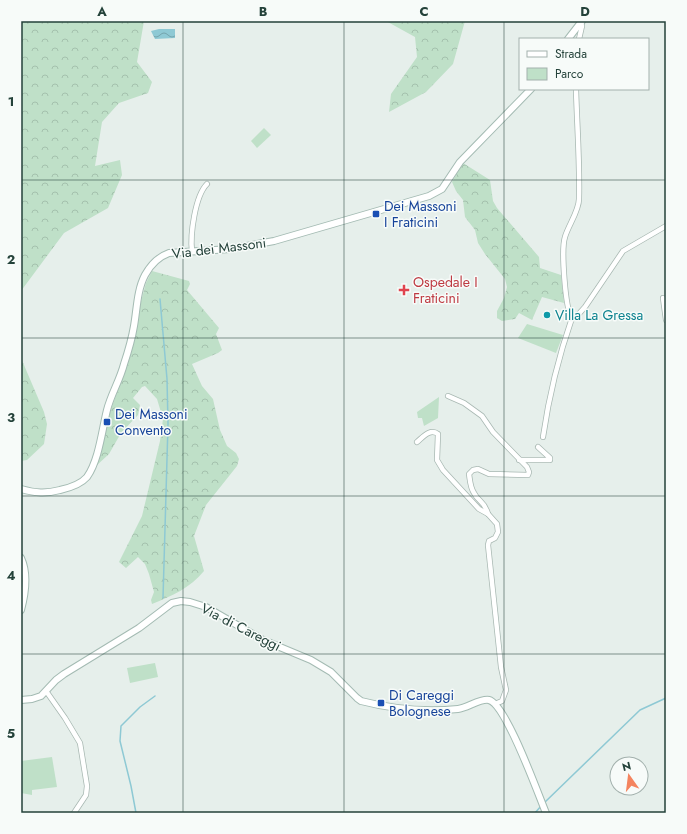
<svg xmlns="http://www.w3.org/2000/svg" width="687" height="834" viewBox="0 0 687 834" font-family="Jost,sans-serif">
<defs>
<pattern id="forest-crowns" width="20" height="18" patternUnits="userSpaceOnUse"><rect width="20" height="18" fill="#bfe0c8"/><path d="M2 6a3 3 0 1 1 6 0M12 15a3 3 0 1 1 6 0" fill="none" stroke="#a4c1ad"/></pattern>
<pattern id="water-waves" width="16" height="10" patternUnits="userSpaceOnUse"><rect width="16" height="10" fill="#8ec9d4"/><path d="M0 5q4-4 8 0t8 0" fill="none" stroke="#74a5ad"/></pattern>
</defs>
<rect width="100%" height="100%" fill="#e6efeb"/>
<g fill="url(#forest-crowns)">
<path d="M 21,21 L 144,21 L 137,62 L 152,82 L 148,93 L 119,103 L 102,122 L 95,166 L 120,160 L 122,175 L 108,208 L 64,233 L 21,291 Z"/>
<path d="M 386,21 L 465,21 L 453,64 L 426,92 L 389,112 L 391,94 L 417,57 L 415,37 Z"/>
<path d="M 463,163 L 490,180 L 493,201 L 497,208 L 539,257 L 540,268 L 561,275 L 564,303 L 542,297 L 532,320 L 519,313 L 515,319 L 502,321 L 497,318 L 497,311 L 504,298 L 507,287 L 505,279 L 485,254 L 478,243 L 475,230 L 465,217 L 463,200 L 456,191 L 452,182 Z"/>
<path d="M 152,271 L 189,281 L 190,284 L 187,290 L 219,328 L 216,334 L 222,350 L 218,353 L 192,364 L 202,386 L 213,399 L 220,430 L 227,446 L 236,453 L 239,459 L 237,466 L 206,505 L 194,536 L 204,571 C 190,588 172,596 152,604 L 151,600 L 154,592 L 149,574 L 145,564 L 138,557 L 126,568 L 119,562 L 142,516 L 160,441 L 163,419 L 157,399 L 145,386 L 142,387 L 133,398 L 140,405 L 138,415 L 121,433 L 109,454 L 96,466 L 96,465 L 111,409 L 130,357 L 140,305 L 146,283 Z"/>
<path d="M 21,358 L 44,412 L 47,424 L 44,444 L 27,460 L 21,461 Z"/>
</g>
<g fill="#bfe0c8">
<path d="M 264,128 L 271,135 L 257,148 L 251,141 Z"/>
<path d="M 527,324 L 563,335 L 556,353 L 518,338 Z"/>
<path d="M 439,397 L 438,418 L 424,426 L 422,418 L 418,418 L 417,412 Z"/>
<path d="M 155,663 L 158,677 L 130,683 L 127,668 Z"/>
<path d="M 52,757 L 57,787 L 32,790 L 32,795 L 21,793 L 21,761 Z"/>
</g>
<path fill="url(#water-waves)" d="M 159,29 L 175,29 L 175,38 L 155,39 L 151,31 Z"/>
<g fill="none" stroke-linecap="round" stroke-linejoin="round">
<g stroke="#8ec9d4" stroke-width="1.5">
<path d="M 160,299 L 167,379 L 168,424 L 163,598"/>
<path d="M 544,803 L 640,710 L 666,698"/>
<path d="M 136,813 L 131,786 L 120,741 L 121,726 L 140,707 L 155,696"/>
<path d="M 535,813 L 541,806"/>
</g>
<defs>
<g id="street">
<path d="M 579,39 L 582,26 L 581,23"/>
<path d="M 576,89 C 577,126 580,163 579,199 C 579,211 568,226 565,237 C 561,249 565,309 572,318 L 576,317 L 585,307 L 623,251 L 666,226"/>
<path d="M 192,251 C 190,235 195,196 207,184"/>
<path d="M 663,298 L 666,320"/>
<path d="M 448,396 L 464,403 L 482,416 L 493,432 L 527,467 L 529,472 L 528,475 L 489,474 L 478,469 L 473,470 L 469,474 C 470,480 470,487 474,493 C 479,503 484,500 488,514"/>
<path d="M 543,437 C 549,396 558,358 572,318"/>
<path d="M 417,442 C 423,437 430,428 438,434 L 437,460 L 443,470 L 479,509 L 488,514 L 497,524 L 498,532 L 495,538 L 489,541 L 488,545 L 501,667 L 506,690 L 502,701 L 495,704"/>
<path d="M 519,460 L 550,460 L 550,458 L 538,447"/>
<path d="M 46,691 L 65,718 L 80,743 L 87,786 L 86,795 L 74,813"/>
</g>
<g id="secondary">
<path d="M 568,39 L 582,21"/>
<path d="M 21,489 C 36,493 45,494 60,490 C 69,488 81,484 87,477 C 99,460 102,430 107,410 C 111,394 120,380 124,364 C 128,352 132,338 134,326 C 137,309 137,290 145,275 C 151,264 158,257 169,253 L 230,249 L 274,241 L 429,196 L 442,189 L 460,162 L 531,89"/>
<path d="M 21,558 C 28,573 25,595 21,610"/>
<path d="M 21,700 L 32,699 L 41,696 L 56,680 L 64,674 L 139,628 L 172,603 L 181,601 L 190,602 L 206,607 L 263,640 L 311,660 L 331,672 L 357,698 L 361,701 C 392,709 426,712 458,709 C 467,708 481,698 489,700 C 506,704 538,794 546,813"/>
</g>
</defs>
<use href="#street" stroke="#a8b8b2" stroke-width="6"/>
<use href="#secondary" stroke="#a4bbb3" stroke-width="8"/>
<use href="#street" stroke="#fff" stroke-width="4.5"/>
<use href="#secondary" stroke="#fff" stroke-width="6"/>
</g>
<path fill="none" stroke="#24423a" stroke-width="1" stroke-opacity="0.55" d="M 183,21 L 183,813M 344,21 L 344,813M 504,21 L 504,813M 21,180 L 666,180M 21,338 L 666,338M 21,496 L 666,496M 21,654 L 666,654"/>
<g fill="#1a4fb4" stroke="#f7fbf9" stroke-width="1.5">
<rect x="372" y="210" width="8" height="8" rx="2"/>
<rect x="103" y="418" width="8" height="8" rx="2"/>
<rect x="377" y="699" width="8" height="8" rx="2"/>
</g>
<path fill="#e0444e" stroke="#f7fbf9" stroke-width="1.5" d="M402 284h4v4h4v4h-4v4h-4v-4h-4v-4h4z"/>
<circle fill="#0f9aa8" stroke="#f7fbf9" stroke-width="1.5" cx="547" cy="315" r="4"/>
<g text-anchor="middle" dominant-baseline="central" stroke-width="3" stroke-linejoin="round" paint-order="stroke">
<g font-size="14" fill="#164399" stroke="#f7fbf9" text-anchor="start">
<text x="384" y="206">Dei Massoni<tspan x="384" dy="16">I Fraticini</tspan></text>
<text x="115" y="414">Dei Massoni<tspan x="115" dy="16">Convento</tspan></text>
<text x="389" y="695">Di Careggi<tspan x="389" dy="16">Bolognese</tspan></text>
</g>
<g font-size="14" fill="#24423a" stroke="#f7fbf9">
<text transform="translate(219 248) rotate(-7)">Via dei Massoni</text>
<text transform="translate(241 627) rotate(27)">Via di Careggi</text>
</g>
<g font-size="14" fill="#be3a42" stroke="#f7fbf9" text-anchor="start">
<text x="413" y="282">Ospedale I<tspan x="413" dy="16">Fraticini</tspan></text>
</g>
<g font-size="14" fill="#0d838f" stroke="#f7fbf9" text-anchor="start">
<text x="555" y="315">Villa La Gressa</text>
</g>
</g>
<rect width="687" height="834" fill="none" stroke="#f7fbf9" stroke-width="44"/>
<rect x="519" y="38" width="130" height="52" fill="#f7fbf9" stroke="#a3b1ad"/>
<rect x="527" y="51" width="20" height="6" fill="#ffffff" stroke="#a3b1ad"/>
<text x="555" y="58" font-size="12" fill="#24423a">Strada</text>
<rect x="527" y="68" width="20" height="12" fill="#bfe0c8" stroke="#a3b1ad"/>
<text x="555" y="78" font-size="12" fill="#24423a">Parco</text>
<g transform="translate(629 776) rotate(346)"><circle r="19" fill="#f7fbf9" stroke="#a3b1ad"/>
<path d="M0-3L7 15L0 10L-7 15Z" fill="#f4845f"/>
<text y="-6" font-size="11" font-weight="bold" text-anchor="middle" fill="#24423a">N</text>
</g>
<rect x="22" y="22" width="643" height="790" fill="none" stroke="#24423a" stroke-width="1.5"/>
<g font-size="13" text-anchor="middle" font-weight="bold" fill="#24423a">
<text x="102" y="16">A</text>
<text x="263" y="16">B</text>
<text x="424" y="16">C</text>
<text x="585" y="16">D</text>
<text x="11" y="106">1</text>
<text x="11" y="264">2</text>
<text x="11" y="422">3</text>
<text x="11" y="580">4</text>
<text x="11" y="738">5</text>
</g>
</svg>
